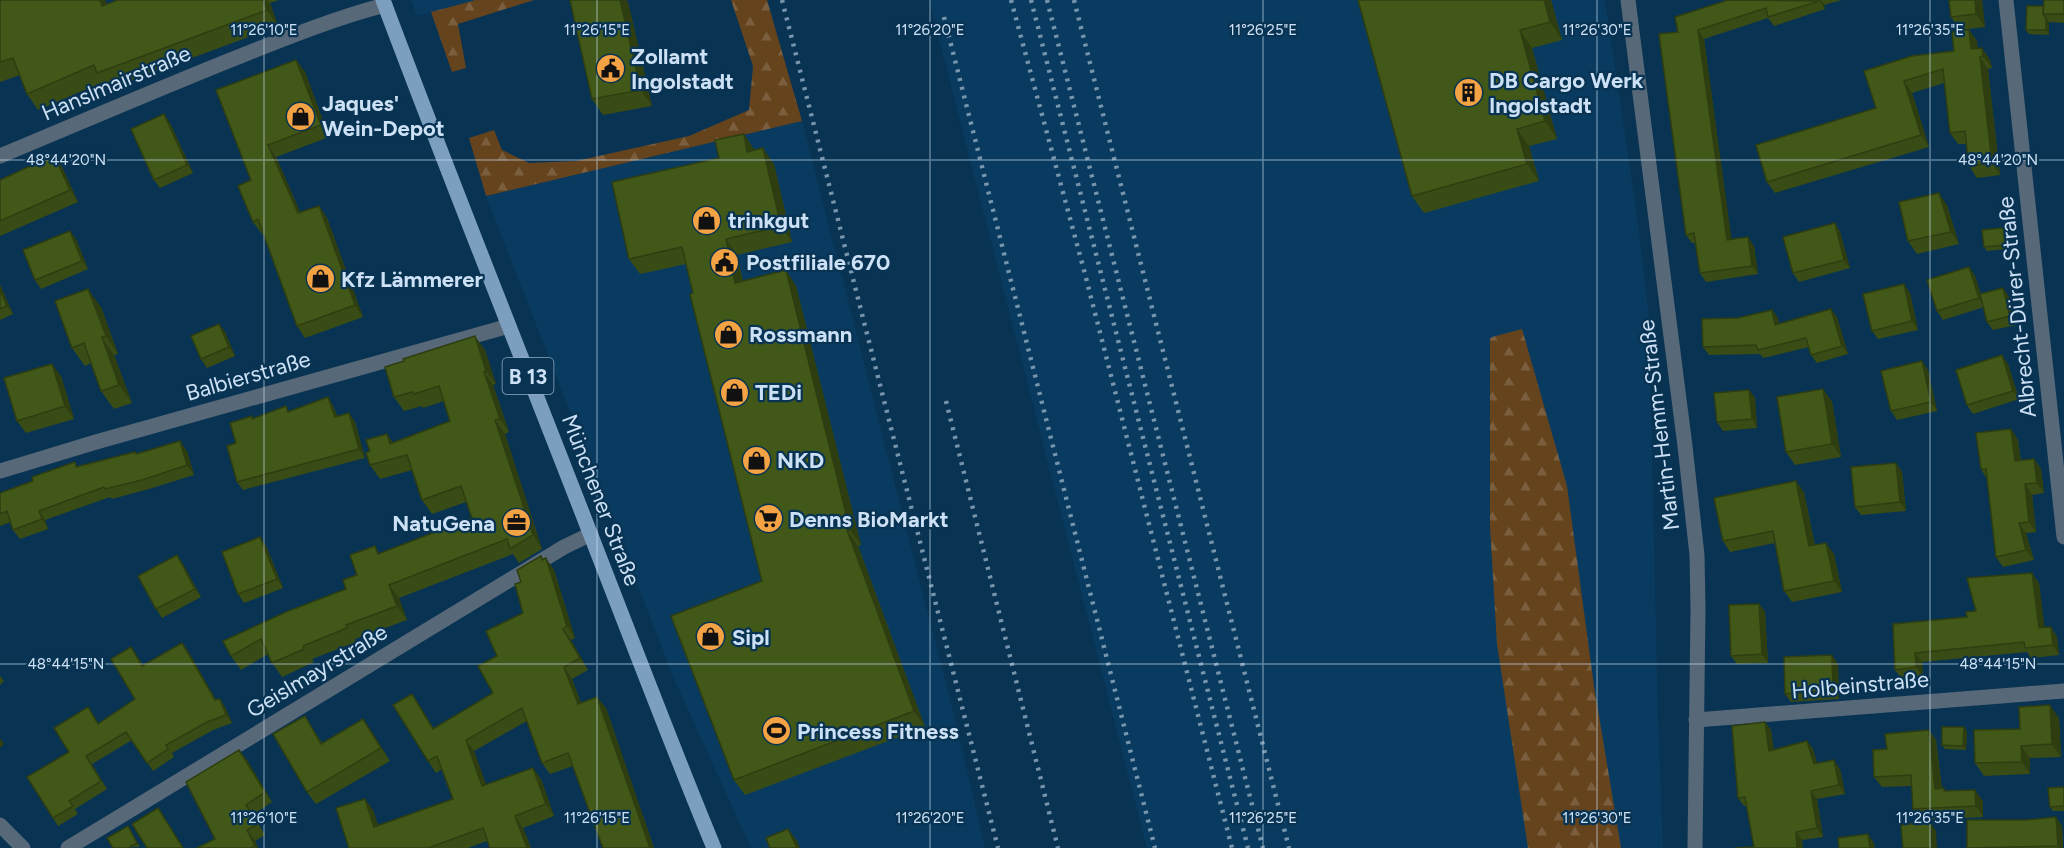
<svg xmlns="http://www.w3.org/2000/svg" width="2064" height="848" viewBox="0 0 2064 848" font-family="Figtree,sans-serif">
<defs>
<pattern id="forest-firs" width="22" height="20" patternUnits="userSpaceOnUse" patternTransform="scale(1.5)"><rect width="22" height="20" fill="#65431d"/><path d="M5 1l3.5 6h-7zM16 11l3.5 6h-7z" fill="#7a5e3e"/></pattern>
</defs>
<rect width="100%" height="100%" fill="#093352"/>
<g fill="#093b60">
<path d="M 411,0 L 476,0 L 417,16 Z"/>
<path d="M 929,0 L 1605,0 L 1637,216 L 1649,318 L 1658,720 L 1663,848 L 1147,848 Z"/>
<path d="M 802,121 L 958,731 L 985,848 L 751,848 L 675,681 L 486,196 Z"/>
</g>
<g fill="url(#forest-firs)">
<path d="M 476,0 L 534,0 L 458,24 L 466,68 L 452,72 L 431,12 Z"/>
<path d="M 731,0 L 767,0 L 802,121 L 486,196 L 469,138 L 494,130 L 502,150 L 529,163 L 576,161 L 689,136 L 749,110 L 753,66 Z"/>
<path d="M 1522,329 L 1567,486 L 1594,686 L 1621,848 L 1528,848 L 1497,644 L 1490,527 L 1490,339 L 1492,337 Z"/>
</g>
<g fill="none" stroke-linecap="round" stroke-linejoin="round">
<g stroke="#576878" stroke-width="15">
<path d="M 1628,0 L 1685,446 L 1697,555 L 1698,608 L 1695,848"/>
<path d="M 2006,0 L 2064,537"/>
<path d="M 0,156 C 79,123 158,89 238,57 C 286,38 335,18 385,5"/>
<path d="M 0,471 L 96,442 L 509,326"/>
<path d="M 1696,720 L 2064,691"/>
<path d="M 0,825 L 23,848"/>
<path d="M 68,848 L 564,547 L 591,534"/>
</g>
<path stroke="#7c9ebf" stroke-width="15" d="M 383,0 C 450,179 521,355 590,533 C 631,638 671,744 714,848"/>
<g stroke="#7695ad" stroke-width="4.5" stroke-dasharray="3 6" stroke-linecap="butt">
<path d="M 782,0 L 998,848"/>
<path d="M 1011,0 L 1085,274 L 1232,848"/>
<path d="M 1031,0 L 1248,848"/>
<path d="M 1047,0 L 1263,848"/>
<path d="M 1074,0 L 1289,848"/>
<path d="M 944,17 L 1155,848"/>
<path d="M 946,401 L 1058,848"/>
</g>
</g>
<g fill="#394c15">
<path d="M 0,0 L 105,0 L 106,4 L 118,0 L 279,0 L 270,3 L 278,26 L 108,89 L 103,82 L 38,110 L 27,94 L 20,75 L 0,82 Z"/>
<path d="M 1358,0 L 1551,0 L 1562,40 L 1532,48 L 1557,139 L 1529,146 L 1539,181 L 1424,213 L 1412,196 Z"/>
<path d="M 1728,0 L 1842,0 L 1824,5 L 1825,9 L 1774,26 L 1768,18 L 1704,39 L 1731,239 L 1754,246 L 1758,274 L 1706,282 L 1700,273 L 1695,243 L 1692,243 L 1686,235 L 1678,32 Z"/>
<path d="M 1949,0 L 1982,0 L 1985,27 L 1960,30 L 1951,17 Z"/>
<path d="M 2064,0 L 2064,23 L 2049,22 L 2049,35 L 2029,34 L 2026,30 L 2043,6 Z"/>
<path d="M 628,2 L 652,106 L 603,115 L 592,99 Z"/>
<path d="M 1969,30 L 1977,41 L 1977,48 L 1982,48 L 1990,60 L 1992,68 L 1988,69 L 2000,175 L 1977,178 L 1969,166 L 1966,144 L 1958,144 L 1950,133 L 1944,83 L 1912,93 L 1929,147 L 1775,193 L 1767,182 L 1876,108 L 1864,71 L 1954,51 Z"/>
<path d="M 296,60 L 305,72 L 329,137 L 276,157 L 300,212 L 319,206 L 327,218 L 363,317 L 305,338 L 297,326 L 263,233 L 262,234 L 253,222 L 251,180 Z"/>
<path d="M 170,123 L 193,173 L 160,188 L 154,180 Z"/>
<path d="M 755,150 L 774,164 L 792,242 L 737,255 L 743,281 L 796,286 L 861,545 L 858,546 L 925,727 L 745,795 L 734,780 L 762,581 L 686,264 L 640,274 L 629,259 L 719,158 Z"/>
<path d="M 62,167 L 78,202 L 0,236 L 0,180 Z"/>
<path d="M 1947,205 L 1959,244 L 1917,254 L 1908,241 Z"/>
<path d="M 1835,223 L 1840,232 L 1850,268 L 1799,282 L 1793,273 Z"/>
<path d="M 2003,228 L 2006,232 L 2008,249 L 1987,251 L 1984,247 Z"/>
<path d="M 76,239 L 88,269 L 41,289 L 35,280 Z"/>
<path d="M 1969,267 L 1975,276 L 1981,294 L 2003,288 L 2009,297 L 2016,325 L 1993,330 L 1987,322 L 1984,307 L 1943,320 L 1937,311 Z"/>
<path d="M 0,285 L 13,314 L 0,320 Z"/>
<path d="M 1910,293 L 1918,330 L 1878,339 L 1872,331 Z"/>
<path d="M 101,307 L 118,354 L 114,355 L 132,403 L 114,409 L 101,391 L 91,363 L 85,366 L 72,348 Z"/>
<path d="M 1772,310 L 1778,318 L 1779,324 L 1837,317 L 1848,354 L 1817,363 L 1811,355 L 1809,347 L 1763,358 L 1760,354 L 1709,355 L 1703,347 L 1738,318 Z"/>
<path d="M 219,324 L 225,332 L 235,356 L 207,368 L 201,359 Z"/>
<path d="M 485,350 L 496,384 L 493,385 L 509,432 L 505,434 L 542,549 L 519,563 L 513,554 L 399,598 L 407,620 L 355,639 L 356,642 L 312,659 L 314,662 L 282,677 L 272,663 L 268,654 L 241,670 L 231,656 L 346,589 L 357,575 L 380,553 L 472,518 L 466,502 L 432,514 L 422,500 L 412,470 L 380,479 L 370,465 L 393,442 L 450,421 L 444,401 L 423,408 L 422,406 L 404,411 L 394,397 Z"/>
<path d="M 2008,364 L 2019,399 L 1973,414 L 1967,405 Z"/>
<path d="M 1928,370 L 1937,411 L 1897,420 L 1891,411 Z"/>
<path d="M 61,376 L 74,419 L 26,433 L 17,421 Z"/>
<path d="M 1823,389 L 1832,402 L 1841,457 L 1795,465 L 1786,452 Z"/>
<path d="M 1749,390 L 1755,398 L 1757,428 L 1723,431 L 1717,422 Z"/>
<path d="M 328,397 L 333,406 L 338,417 L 349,413 L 355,422 L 365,458 L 243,490 L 237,482 L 236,443 L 252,416 L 253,418 L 289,411 Z"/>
<path d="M 2011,429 L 2018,440 L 2021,461 L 2034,459 L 2041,469 L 2044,493 L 2032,495 L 2036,532 L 2026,533 L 2034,560 L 2003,567 L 1996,557 L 1987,479 L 1981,469 Z"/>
<path d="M 187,451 L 194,475 L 149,489 L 112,499 L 110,497 L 45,520 L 48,529 L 20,539 L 13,530 L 11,522 L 0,526 L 0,493 L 78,467 L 135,452 L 137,454 Z"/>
<path d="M 1896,463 L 1902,472 L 1906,511 L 1861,515 L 1855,507 Z"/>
<path d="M 1804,492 L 1815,545 L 1834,554 L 1842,592 L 1792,602 L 1784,591 L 1775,543 L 1730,552 L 1723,541 Z"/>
<path d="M 260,537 L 266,546 L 283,588 L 244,603 L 238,594 Z"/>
<path d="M 177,555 L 183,564 L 201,597 L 162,618 L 156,609 Z"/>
<path d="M 541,556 L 554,570 L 575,638 L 571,640 L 588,670 L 572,679 L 581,703 L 606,708 L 654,848 L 603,848 L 573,766 L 550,774 L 542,763 L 527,721 L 474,751 L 486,785 L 541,779 L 554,816 L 523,828 L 531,848 L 490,848 L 487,841 L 468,848 L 349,848 L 373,810 L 378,825 L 453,799 L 442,769 L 436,773 L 428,761 L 412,694 L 434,729 L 493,693 L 497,656 L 523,613 Z"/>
<path d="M 2039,583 L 2044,628 L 2051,627 L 2057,637 L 2059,655 L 2031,658 L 2027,652 L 1922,662 L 1923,677 L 1902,679 L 1895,670 L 1893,624 L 1967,617 L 1976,611 Z"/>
<path d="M 1759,604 L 1765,612 L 1768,663 L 1737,664 L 1731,656 Z"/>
<path d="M 131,647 L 143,665 L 188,651 L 216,700 L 225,707 L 232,723 L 213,730 L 172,753 L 174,757 L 153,771 L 132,740 L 92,764 L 107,789 L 75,809 L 78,814 L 58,826 L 53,818 L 69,752 L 99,723 L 135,699 Z"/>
<path d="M 1838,664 L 1839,699 L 1791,702 L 1785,694 Z"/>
<path d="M 0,676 L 4,681 L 0,685 Z"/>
<path d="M 305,716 L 322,743 L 372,732 L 390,761 L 316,804 L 307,792 Z"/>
<path d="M 2059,718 L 2061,757 L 2030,758 L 2030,774 L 1984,776 L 1975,763 L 2020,729 Z"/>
<path d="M 1765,722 L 1771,730 L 1774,750 L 1807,741 L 1813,749 L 1817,764 L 1840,769 L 1845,794 L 1817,799 L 1823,837 L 1802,840 L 1803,848 L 1735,848 L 1754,847 L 1747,806 L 1744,806 L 1738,798 Z"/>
<path d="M 1929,730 L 1936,740 L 1942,788 L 1944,788 L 1946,791 L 1983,801 L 1983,817 L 1921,820 L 1913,809 L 1912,786 L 1882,787 L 1874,777 L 1887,749 Z"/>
<path d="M 1967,731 L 1966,750 L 1945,749 L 1942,745 Z"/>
<path d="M 247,760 L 272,802 L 253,815 L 265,835 L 255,841 L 258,848 L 197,848 L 215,839 Z"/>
<path d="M 2064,787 L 2064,811 L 2053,811 L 2050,807 Z"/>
<path d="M 128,826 L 140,847 L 113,848 Z"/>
<path d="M 2062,826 L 2063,848 L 1967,848 Z"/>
</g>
<g fill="#2e3e11">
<path d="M 100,0 L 105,0 L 113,22 L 102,6 Z"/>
<path d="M 263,0 L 267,0 L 270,3 L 278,26 L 267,10 Z"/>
<path d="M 620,0 L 626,0 L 628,2 L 652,106 L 641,90 Z"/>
<path d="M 1544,0 L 1551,0 L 1562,40 L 1550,22 Z"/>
<path d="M 1819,0 L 1821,0 L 1824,5 L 1825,9 Z"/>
<path d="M 1975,0 L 1982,0 L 1985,27 L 1976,14 Z"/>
<path d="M 2046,18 L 2049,22 L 2049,35 L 2046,30 Z"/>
<path d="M 1520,30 L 1532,48 L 1557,139 L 1545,121 Z"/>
<path d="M 1698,30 L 1704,39 L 1733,249 L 1727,240 Z"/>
<path d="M 1969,30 L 1977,41 L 1979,61 L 1971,49 Z"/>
<path d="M 1982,48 L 1990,60 L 1992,68 L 1983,56 Z"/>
<path d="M 1980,57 L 1988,69 L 2000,175 L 1992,163 Z"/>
<path d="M 296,60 L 305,72 L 329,137 L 321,125 Z"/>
<path d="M 1904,81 L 1912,93 L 1929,147 L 1921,135 Z"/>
<path d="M 164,114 L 170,123 L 193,173 L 187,165 Z"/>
<path d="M 1517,129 L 1529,146 L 1539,181 L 1527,164 Z"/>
<path d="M 744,134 L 754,149 L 758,167 L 747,152 Z"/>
<path d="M 268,145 L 276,157 L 306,225 L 298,213 Z"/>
<path d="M 763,148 L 774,164 L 792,242 L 781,226 Z"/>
<path d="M 54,155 L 62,167 L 78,202 L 70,190 Z"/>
<path d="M 1939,193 L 1947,205 L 1959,244 L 1951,232 Z"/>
<path d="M 319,206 L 327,218 L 363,317 L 355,305 Z"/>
<path d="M 1835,223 L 1840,232 L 1850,268 L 1844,260 Z"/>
<path d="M 2003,228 L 2006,232 L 2008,249 L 2005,245 Z"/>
<path d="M 70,231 L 76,239 L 88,269 L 82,261 Z"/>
<path d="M 1748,237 L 1754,246 L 1758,274 L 1752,266 Z"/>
<path d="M 726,239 L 737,255 L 746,298 L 735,283 Z"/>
<path d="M 1969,267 L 1975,276 L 1985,307 L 1979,298 Z"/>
<path d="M 786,270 L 796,286 L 861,545 L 850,530 Z"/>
<path d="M 1904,284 L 1910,293 L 1918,330 L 1912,321 Z"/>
<path d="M 0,285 L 13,314 L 7,306 L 0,289 Z"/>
<path d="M 2003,288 L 2009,297 L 2016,325 L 2010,316 Z"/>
<path d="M 88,289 L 101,307 L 118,354 L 106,336 Z"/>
<path d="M 1831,309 L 1837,317 L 1848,354 L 1842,346 Z"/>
<path d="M 1772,310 L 1778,318 L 1781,333 L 1775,325 Z"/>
<path d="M 219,324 L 225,332 L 235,356 L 229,347 Z"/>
<path d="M 475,336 L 485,350 L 496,384 L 486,371 Z"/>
<path d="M 102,337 L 114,355 L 132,403 L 119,385 Z"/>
<path d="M 2002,355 L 2008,364 L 2019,399 L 2013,391 Z"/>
<path d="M 1922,361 L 1928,370 L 1937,411 L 1931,402 Z"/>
<path d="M 52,364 L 61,376 L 74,419 L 65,406 Z"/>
<path d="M 484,372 L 493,385 L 509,432 L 500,419 Z"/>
<path d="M 1823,389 L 1832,402 L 1841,457 L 1832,444 Z"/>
<path d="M 1749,390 L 1755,398 L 1757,428 L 1752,419 Z"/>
<path d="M 328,397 L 333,406 L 341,426 L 335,417 Z"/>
<path d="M 349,413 L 355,422 L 365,458 L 359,449 Z"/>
<path d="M 495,420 L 505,434 L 542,549 L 533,535 Z"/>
<path d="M 2011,429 L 2018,440 L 2022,472 L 2015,461 Z"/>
<path d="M 387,434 L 397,448 L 400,457 L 390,444 Z"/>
<path d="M 180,441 L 187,451 L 194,475 L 187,465 Z"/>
<path d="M 2034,459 L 2041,469 L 2044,493 L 2037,483 Z"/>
<path d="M 1896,463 L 1902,472 L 1906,511 L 1900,502 Z"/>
<path d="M 1796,481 L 1804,492 L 1817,557 L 1809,546 Z"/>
<path d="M 2025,484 L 2032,495 L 2036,532 L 2029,522 Z"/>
<path d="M 39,511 L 45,520 L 48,529 L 42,519 Z"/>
<path d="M 2019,523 L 2026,533 L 2034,560 L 2026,550 Z"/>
<path d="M 847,530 L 858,546 L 925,727 L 914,711 Z"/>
<path d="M 260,537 L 266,546 L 283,588 L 277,579 Z"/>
<path d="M 1826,543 L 1834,554 L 1842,592 L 1834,581 Z"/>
<path d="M 177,555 L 183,564 L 201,597 L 195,589 Z"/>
<path d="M 546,558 L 554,570 L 575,638 L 567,626 Z"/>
<path d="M 2032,573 L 2039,583 L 2046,638 L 2039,628 Z"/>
<path d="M 389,585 L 399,598 L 407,620 L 397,606 Z"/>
<path d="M 1759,604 L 1765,612 L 1768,663 L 1762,654 Z"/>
<path d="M 2051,627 L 2057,637 L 2059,655 L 2053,645 Z"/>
<path d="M 563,629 L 571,640 L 588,670 L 580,658 Z"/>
<path d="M 182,643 L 188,651 L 220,708 L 215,700 Z"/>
<path d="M 1915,653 L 1922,662 L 1923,677 L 1916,667 Z"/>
<path d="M 1832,655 L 1838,664 L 1839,699 L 1833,690 Z"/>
<path d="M 564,667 L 572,679 L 586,716 L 578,704 Z"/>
<path d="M 412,694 L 420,706 L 441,741 L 433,729 Z"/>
<path d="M 597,697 L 606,708 L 654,848 L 650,848 Z"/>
<path d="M 220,699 L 225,707 L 232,723 L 226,715 Z"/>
<path d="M 2050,705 L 2059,718 L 2061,757 L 2052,744 Z"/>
<path d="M 305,716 L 313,729 L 330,756 L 321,744 Z"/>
<path d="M 363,719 L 372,732 L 390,761 L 381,748 Z"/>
<path d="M 1765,722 L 1771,730 L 1775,760 L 1769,751 Z"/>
<path d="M 1964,727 L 1967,731 L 1966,750 L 1963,746 Z"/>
<path d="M 1929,730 L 1936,740 L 1943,799 L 1935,789 Z"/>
<path d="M 0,738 L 4,744 L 0,748 Z"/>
<path d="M 466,740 L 474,751 L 491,798 L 482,786 Z"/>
<path d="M 1807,741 L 1813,749 L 1820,773 L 1814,764 Z"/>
<path d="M 2021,746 L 2030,758 L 2030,774 L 2022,762 Z"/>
<path d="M 239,750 L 247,760 L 272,802 L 265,792 Z"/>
<path d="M 1834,760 L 1840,769 L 1845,794 L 1839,785 Z"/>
<path d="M 533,768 L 541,779 L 554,816 L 546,804 Z"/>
<path d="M 1975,790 L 1983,801 L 1983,817 L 1976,806 Z"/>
<path d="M 1811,791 L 1817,799 L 1823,837 L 1817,828 Z"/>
<path d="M 365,799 L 373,810 L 382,838 L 374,827 Z"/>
<path d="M 515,816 L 523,828 L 531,848 L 527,848 Z"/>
<path d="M 2056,817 L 2062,826 L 2063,848 L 2059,848 L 2058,846 Z"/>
<path d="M 1930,822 L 1936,831 L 1937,848 L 1932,848 Z"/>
<path d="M 788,829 L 797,841 L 800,848 L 797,848 Z"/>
<path d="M 247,830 L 255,841 L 258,848 L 256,848 Z"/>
<path d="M 1796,832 L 1802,840 L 1803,848 L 1797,848 Z"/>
<path d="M 1868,834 L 1874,843 L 1875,848 L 1870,848 Z"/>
</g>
<g fill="#425818" stroke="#2e3e11" stroke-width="1.5">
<path d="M 0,0 L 100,0 L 102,6 L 118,0 L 263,0 L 267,10 L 97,73 L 94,65 L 27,94 L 13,58 L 0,62 Z"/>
<path d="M 570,0 L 620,0 L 641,90 L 592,99 Z"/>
<path d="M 1358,0 L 1544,0 L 1550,22 L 1520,30 L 1545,121 L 1517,129 L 1527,164 L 1412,196 Z"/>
<path d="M 1728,0 L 1819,1 L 1768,17 L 1766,8 L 1698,30 L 1727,240 L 1748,237 L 1752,266 L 1700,273 L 1694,233 L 1686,235 L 1659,34 L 1678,32 L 1675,17 Z"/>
<path d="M 1949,0 L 1975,0 L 1976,14 L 1951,17 Z"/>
<path d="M 2044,0 L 2064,0 L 2064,14 L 2043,14 Z"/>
<path d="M 2027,6 L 2043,6 L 2043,14 L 2046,18 L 2046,30 L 2026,30 Z"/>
<path d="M 1969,30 L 1971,49 L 1982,48 L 1983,56 L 1980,57 L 1992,163 L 1969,166 L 1965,131 L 1950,133 L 1943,69 L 1904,81 L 1921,135 L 1767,182 L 1756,145 L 1876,108 L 1864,71 L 1912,56 L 1954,51 L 1952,32 Z"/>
<path d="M 296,60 L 321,125 L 268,145 L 298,213 L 319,206 L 355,305 L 297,326 L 258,219 L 253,222 L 238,186 L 251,180 L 216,90 Z"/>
<path d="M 164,114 L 187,165 L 154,180 L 131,129 Z"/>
<path d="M 744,134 L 747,152 L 763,148 L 781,226 L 726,239 L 735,283 L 786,270 L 850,530 L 847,530 L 914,711 L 734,780 L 671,616 L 762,581 L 690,294 L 693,293 L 682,247 L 629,259 L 612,182 L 719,158 L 715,140 Z"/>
<path d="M 54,155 L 70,190 L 0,221 L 0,180 Z"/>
<path d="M 1939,193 L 1951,232 L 1908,241 L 1899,202 Z"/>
<path d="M 1835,223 L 1844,260 L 1793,273 L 1783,237 Z"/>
<path d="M 2003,228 L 2005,245 L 1984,247 L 1982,230 Z"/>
<path d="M 70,231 L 82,261 L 35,280 L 23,250 Z"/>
<path d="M 1969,267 L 1979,298 L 1937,311 L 1927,280 Z"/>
<path d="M 1904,284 L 1912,321 L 1872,331 L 1863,294 Z"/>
<path d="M 2003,288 L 2010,316 L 1987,322 L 1980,294 Z"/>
<path d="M 0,289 L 7,306 L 0,309 Z"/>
<path d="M 88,289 L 106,336 L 102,337 L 119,385 L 101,391 L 84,343 L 72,348 L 55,301 Z"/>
<path d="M 1831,309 L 1842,346 L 1811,355 L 1806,338 L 1758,350 L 1756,345 L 1703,347 L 1702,319 L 1738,318 L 1772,310 L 1775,325 Z"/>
<path d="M 219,324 L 229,347 L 201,359 L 191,336 Z"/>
<path d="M 475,336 L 486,371 L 484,372 L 500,419 L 495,420 L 533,535 L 510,549 L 507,539 L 389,585 L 397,606 L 346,625 L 347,628 L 303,646 L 304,649 L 272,663 L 261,639 L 231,656 L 223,641 L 286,612 L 346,589 L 343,580 L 357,575 L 350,555 L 375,546 L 378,554 L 472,518 L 461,486 L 422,500 L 407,455 L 370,465 L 366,453 L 370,451 L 366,440 L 387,434 L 390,444 L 450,421 L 439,386 L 414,394 L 413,392 L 394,397 L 385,367 L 404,361 L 403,359 Z"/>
<path d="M 2002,355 L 2013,391 L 1967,405 L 1956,370 Z"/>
<path d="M 1922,361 L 1931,402 L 1891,411 L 1881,371 Z"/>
<path d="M 52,364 L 65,406 L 17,421 L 4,378 Z"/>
<path d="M 1823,389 L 1832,444 L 1786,452 L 1777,397 Z"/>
<path d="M 1749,390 L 1752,419 L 1717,422 L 1714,393 Z"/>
<path d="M 328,397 L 335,417 L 349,413 L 359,449 L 237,482 L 227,446 L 236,443 L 230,423 L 252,416 L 252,419 L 286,406 L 288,412 Z"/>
<path d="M 2011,429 L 2015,461 L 2034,459 L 2037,483 L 2025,484 L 2029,522 L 2019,523 L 2026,550 L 1996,557 L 1986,469 L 1981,469 L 1976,433 Z"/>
<path d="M 180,441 L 187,465 L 142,480 L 105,489 L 104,487 L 39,511 L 42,519 L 13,530 L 7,511 L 0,514 L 0,493 L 33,481 L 32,477 L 75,462 L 76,467 L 135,452 L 136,454 Z"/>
<path d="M 1896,463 L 1900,502 L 1855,507 L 1851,467 Z"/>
<path d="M 1796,481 L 1809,546 L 1826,543 L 1834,581 L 1784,591 L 1773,531 L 1723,541 L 1714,498 Z"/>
<path d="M 260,537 L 277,579 L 238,594 L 222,552 Z"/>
<path d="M 177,555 L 195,589 L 156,609 L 138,576 Z"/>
<path d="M 541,556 L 542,560 L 546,558 L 567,626 L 563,629 L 580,658 L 564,667 L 578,704 L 597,697 L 650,848 L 603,848 L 568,753 L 542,763 L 522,708 L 466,740 L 482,786 L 533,768 L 546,804 L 515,816 L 527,848 L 490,848 L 483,828 L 428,848 L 349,848 L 336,808 L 365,799 L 374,827 L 453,799 L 437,756 L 428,761 L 393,705 L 412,694 L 433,729 L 493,693 L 478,666 L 497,656 L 486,631 L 523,613 L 515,584 L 521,582 L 517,570 Z"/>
<path d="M 2032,573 L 2039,628 L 2051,627 L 2053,645 L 2025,648 L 2024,642 L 1915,653 L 1916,667 L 1895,670 L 1893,624 L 1967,617 L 1966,612 L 1976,611 L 1967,578 Z"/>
<path d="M 1759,604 L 1762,654 L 1731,656 L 1729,605 Z"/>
<path d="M 182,643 L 215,700 L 220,699 L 226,715 L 207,722 L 166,745 L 168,749 L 147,763 L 126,732 L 86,756 L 101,781 L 69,801 L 73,806 L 53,818 L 27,777 L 69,752 L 54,728 L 88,707 L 98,724 L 135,699 L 111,659 L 131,647 L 142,666 Z"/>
<path d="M 1832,655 L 1833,690 L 1785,694 L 1784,657 Z"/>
<path d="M 2050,705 L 2052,744 L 2021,746 L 2022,762 L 1975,763 L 1974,730 L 2020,729 L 2019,707 Z"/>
<path d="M 305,716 L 321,744 L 363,719 L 381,748 L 307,792 L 273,734 Z"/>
<path d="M 1765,722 L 1769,751 L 1807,741 L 1814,764 L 1834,760 L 1839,785 L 1811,791 L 1817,828 L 1796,832 L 1797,848 L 1735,848 L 1754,847 L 1745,797 L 1738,798 L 1732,726 Z"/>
<path d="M 1942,727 L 1964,727 L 1963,746 L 1942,745 Z"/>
<path d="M 1929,730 L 1935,789 L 1944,788 L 1944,791 L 1975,790 L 1976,806 L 1913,809 L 1911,775 L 1874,777 L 1873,750 L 1887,749 L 1885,734 Z"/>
<path d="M 239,750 L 265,792 L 246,805 L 258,824 L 247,830 L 255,846 L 251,848 L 197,848 L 215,839 L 186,782 Z"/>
<path d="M 2064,787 L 2064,806 L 2050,807 L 2048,788 Z"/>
<path d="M 158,808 L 183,848 L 147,848 L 132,824 Z"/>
<path d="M 2056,817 L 2058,846 L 1967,848 L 1967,820 L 2027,820 Z"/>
<path d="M 1930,822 L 1932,848 L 1903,848 L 1901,825 Z"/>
<path d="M 128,826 L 137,843 L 128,848 L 113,848 L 107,838 Z"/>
<path d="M 788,829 L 797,848 L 770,848 L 766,838 Z"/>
<path d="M 1868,834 L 1870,848 L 1839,848 L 1838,838 Z"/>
</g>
<path fill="none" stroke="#cce1f5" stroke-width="1.5" stroke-opacity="0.45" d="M 264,0 L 264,848M 597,0 L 597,848M 930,0 L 930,848M 1263,0 L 1263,848M 1597,0 L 1597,848M 1930,0 L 1930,848M 0,160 L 2064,160M 0,664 L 2064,664"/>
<defs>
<symbol id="civic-disc" viewBox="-11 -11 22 22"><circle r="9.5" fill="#f4a344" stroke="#093352"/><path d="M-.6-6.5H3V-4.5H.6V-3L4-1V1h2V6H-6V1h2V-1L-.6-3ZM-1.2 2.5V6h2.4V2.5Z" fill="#111"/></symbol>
<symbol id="building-disc" viewBox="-11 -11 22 22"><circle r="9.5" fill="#f4a344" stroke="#093352"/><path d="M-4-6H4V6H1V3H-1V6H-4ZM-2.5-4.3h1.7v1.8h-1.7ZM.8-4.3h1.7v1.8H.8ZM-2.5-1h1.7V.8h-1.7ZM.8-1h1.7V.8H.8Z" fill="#111"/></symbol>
<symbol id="shop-disc" viewBox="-11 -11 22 22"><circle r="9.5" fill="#f4a344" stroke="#093352"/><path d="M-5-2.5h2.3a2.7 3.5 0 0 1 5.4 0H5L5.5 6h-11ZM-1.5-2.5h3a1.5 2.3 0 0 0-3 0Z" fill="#111"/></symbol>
<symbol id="supermarket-disc" viewBox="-11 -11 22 22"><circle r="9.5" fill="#f4a344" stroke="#093352"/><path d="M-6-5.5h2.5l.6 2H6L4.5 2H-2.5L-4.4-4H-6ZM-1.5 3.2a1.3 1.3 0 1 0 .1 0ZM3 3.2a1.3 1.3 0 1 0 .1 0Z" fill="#111"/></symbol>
<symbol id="office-disc" viewBox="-11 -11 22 22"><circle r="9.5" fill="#f4a344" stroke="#093352"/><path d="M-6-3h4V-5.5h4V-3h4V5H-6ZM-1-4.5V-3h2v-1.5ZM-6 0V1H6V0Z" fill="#111"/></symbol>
<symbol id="stadium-disc" viewBox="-11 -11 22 22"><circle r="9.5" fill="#f4a344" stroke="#093352"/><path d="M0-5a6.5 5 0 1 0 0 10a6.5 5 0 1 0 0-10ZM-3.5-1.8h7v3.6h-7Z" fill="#111"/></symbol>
</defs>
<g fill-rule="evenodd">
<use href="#civic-disc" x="594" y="52" width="33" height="33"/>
<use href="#building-disc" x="1452" y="76" width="33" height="33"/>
<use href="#shop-disc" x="284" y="100" width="33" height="33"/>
<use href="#shop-disc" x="690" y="204" width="33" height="33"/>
<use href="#civic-disc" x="708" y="246" width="33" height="33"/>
<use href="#shop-disc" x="304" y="262" width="33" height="33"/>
<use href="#shop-disc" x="712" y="318" width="33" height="33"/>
<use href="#shop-disc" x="718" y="376" width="33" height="33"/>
<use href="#shop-disc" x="740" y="444" width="33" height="33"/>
<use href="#supermarket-disc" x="752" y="502" width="33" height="33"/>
<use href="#office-disc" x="500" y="506" width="33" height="33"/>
<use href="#shop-disc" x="694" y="620" width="33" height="33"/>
<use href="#stadium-disc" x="760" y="714" width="33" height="33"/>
</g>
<g text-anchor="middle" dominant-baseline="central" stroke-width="4.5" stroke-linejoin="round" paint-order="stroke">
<rect fill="#093352" stroke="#92adc4" stroke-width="1.5" x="502.5" y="358" width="51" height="36" rx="4.5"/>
<g font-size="21" font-weight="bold" fill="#cce1f5">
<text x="528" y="376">B 13</text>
</g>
<g font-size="22" font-weight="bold" fill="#cce1f5" stroke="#093352" text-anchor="start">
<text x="631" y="56">Zollamt<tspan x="631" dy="25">Ingolstadt</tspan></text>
<text x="1489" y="80">DB Cargo Werk<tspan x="1489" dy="25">Ingolstadt</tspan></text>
<text x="322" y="103">Jaques'<tspan x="322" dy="25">Wein-Depot</tspan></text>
<text x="728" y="220">trinkgut</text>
<text x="746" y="262">Postfiliale 670</text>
<text x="341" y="279">Kfz Lämmerer</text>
<text x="749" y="334">Rossmann</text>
<text x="755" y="392">TEDi</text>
<text x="777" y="460">NKD</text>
<text x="789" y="519">Denns BioMarkt</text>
<text x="495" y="523" text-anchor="end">NatuGena</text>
<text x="732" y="637">Sipl</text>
<text x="797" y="731">Princess Fitness</text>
</g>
<g font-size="22" fill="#cce1f5" stroke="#093352">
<text transform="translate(116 83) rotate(-23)">Hanslmairstraße</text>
<text transform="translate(2017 307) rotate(-96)">Albrecht-Dürer-Straße</text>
<text transform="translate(248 376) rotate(-16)">Balbierstraße</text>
<text transform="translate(1659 425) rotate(-97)">Martin-Hemm-Straße</text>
<text transform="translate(601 500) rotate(69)">Münchener Straße</text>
<text transform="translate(317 671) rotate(-31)">Geislmayrstraße</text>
<text transform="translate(1860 685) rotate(-5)">Holbeinstraße</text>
</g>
</g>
<g font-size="15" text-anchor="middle" fill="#cce1f5" stroke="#093352" stroke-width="4.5" stroke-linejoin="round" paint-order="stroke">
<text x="264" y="35">11°26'10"E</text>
<text x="597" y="35">11°26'15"E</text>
<text x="930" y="35">11°26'20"E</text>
<text x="1263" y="35">11°26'25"E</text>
<text x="1597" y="35">11°26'30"E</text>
<text x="1930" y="35">11°26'35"E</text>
<text x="66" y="165">48°44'20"N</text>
<text x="1998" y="165">48°44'20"N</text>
<text x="66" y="669">48°44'15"N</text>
<text x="1998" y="669">48°44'15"N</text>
<text x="264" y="823">11°26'10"E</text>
<text x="597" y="823">11°26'15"E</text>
<text x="930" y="823">11°26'20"E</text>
<text x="1263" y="823">11°26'25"E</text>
<text x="1597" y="823">11°26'30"E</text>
<text x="1930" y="823">11°26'35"E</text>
</g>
</svg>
